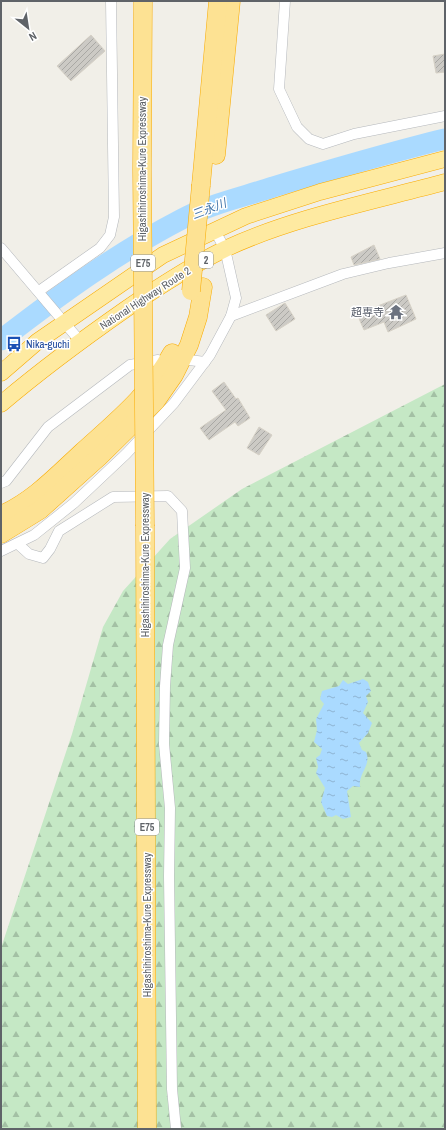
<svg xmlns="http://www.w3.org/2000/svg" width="446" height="1130" viewBox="0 0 446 1130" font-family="'Archivo Narrow','Noto Sans JP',sans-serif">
<defs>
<pattern id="forest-firs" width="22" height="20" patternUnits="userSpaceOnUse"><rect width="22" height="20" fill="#c5e8c5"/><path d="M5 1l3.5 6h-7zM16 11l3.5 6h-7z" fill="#a3c0a4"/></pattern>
<pattern id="water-ripples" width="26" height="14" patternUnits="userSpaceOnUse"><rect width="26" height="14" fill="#aadaff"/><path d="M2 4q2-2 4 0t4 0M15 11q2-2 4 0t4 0" fill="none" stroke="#8eb4d2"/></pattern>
<pattern id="building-hatch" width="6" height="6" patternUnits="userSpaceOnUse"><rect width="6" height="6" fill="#cccac5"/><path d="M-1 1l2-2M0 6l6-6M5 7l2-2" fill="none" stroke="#a9a8a4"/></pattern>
</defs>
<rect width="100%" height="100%" fill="#f1efe8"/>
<path fill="url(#forest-firs)" d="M 445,384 L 445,1129 L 1,1129 L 1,948 L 72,734 L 103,627 L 123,591 L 170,539 L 242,489 Z"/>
<path fill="url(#water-ripples)" d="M 363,679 L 368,682 L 371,691 L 366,696 L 368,702 L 363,713 L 372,723 L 368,733 L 359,743 L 362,750 L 366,752 C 372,765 358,773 360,787 L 353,786 L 347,791 L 351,817 L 343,819 L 336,815 L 332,817 L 327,816 L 321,802 L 325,788 L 316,773 L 318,767 L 316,758 L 320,755 L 322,749 L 314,742 L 317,730 L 316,719 L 324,704 L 320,699 L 322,691 L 339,686 L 343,680 L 348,684 Z"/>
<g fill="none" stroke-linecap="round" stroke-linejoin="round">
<path stroke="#aadaff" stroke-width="21" d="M 1,340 C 58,296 118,252 182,219 C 210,204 243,197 273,187 C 330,170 387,153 445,139"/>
</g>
<g fill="url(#building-hatch)" stroke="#d6d1c6">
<path d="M 91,35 L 105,51 L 71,81 L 57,66 Z"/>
<path d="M 445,54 L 445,72 L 436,73 L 433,56 Z"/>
<path d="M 374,245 L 380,259 L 354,265 L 351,257 Z"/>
<path d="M 406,295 L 416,319 L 388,332 L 384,322 L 364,330 L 357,314 Z"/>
<path d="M 285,303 L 295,319 L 276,331 L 266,315 Z"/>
<path d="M 224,382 L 236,399 L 238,398 L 250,418 L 238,426 L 235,422 L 209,440 L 200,428 L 226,410 L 212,391 Z"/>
<path d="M 259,427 L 272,435 L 259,455 L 247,448 Z"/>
</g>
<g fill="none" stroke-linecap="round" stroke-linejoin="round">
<defs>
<g id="minor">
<path d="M 285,1 L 279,89 L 297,127 L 309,139 L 323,144 L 354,134 L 445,116"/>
<path d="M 1,248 L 80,341"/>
<path d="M 39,291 L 100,248 L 110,235 L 114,217 L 111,1"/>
<path d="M 231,316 L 343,274 L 389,263 L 445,253"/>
<path d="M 189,360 L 205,362"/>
<path d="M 1,483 L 6,481 L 48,427 L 130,365 L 158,360"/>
<path d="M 18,544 L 29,554 L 43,558 L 50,549 L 59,531 L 113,497 L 168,496 L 182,511 L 185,568 L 168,645 L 165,686 L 164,744 L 170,808 L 169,876 L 172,1089 L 176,1129"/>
<path d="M 1,551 L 34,535 L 74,503 L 126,454 L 174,403 L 210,355 L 231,316 L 236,298 L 225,249 L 215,231"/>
</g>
<g id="trunk">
<path d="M 1,373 L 38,341 L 163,255 L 246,216 L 320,192 L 445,159"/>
<path d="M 1,404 C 41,370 83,339 126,309 C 158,287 190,266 225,249 C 290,218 375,201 445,182"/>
</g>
<g id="motorway">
<path d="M 216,155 L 231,1"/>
<path d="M 201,185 L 218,1"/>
<path d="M 1,515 C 33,501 57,475 82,452 C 115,422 151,393 172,353"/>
<path d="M 145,526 L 147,1129"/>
<path d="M 1,534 L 40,510 L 99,457 L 156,401 L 174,375 L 189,345 L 198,317 L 203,287"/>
</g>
</defs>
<use href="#minor" stroke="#b5b8bc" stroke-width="11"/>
<use href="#trunk" stroke="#f9ab00" stroke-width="17"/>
<use href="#motorway" stroke="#f9ab00" stroke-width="19"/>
<use href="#minor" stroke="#fff" stroke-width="10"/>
<use href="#trunk" stroke="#feeaa1" stroke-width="16"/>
<use href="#motorway" stroke="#fde293" stroke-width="18"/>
<defs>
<g id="motorway-bridge">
<path d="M 143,1 L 142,169 L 145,526"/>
<path d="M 191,291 L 201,185"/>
</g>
</defs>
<use href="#motorway-bridge" stroke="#f9ab00" stroke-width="19" stroke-linecap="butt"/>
<use href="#motorway-bridge" stroke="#fde293" stroke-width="18"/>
</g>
<defs>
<symbol id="temple-bare" viewBox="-9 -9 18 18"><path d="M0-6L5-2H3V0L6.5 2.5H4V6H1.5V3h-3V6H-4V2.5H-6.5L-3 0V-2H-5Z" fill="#6b7280" stroke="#fff" stroke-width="2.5" paint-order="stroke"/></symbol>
<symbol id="bus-bare" viewBox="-9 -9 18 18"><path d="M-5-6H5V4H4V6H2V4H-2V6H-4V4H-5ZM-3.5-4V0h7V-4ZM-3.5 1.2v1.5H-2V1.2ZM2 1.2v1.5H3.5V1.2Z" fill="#1a4fb4" stroke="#fff" stroke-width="2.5" paint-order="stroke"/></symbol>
</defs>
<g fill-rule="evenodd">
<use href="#temple-bare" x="385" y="301" width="22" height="22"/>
<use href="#bus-bare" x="3" y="333" width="22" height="22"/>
</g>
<g text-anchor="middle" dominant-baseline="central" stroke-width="3" stroke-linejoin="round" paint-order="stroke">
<g fill="#fff" stroke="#8f9295" stroke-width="1">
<rect x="199" y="252" width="14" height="16" rx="3"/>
<rect x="131" y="255" width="24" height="16" rx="3"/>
<rect x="135" y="819" width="24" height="16" rx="3"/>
</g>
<g font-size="10" font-weight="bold" fill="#5f6368">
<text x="206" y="260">2</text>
<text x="143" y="263">E75</text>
<text x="147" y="827">E75</text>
</g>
<g font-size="11" fill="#5f6368" stroke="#fff">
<text transform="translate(142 169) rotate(-90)">Higashihiroshima-Kure Expressway</text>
<text transform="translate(145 298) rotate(-33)">National Highway Route 2</text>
<text transform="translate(145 565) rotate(-90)">Higashihiroshima-Kure Expressway</text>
<text transform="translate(147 925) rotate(-90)">Higashihiroshima-Kure Expressway</text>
</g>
<g font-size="11" fill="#5b616d" stroke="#fff" text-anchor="end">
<text x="384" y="312">超専寺</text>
</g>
<g font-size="11" fill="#164399" stroke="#fff" text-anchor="start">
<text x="26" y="344">Nika-guchi</text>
</g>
<g font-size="12" font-style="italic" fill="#4174aa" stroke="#fff">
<text transform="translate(209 209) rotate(-21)">三永川</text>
</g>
</g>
<rect width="446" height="1130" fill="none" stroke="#5f6368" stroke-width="4"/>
<g transform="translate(28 28) rotate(150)" stroke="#ffffff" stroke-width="3" paint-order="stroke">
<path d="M0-3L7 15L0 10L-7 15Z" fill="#5f6368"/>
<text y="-6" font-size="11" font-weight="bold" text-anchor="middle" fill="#5f6368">N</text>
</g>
</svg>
